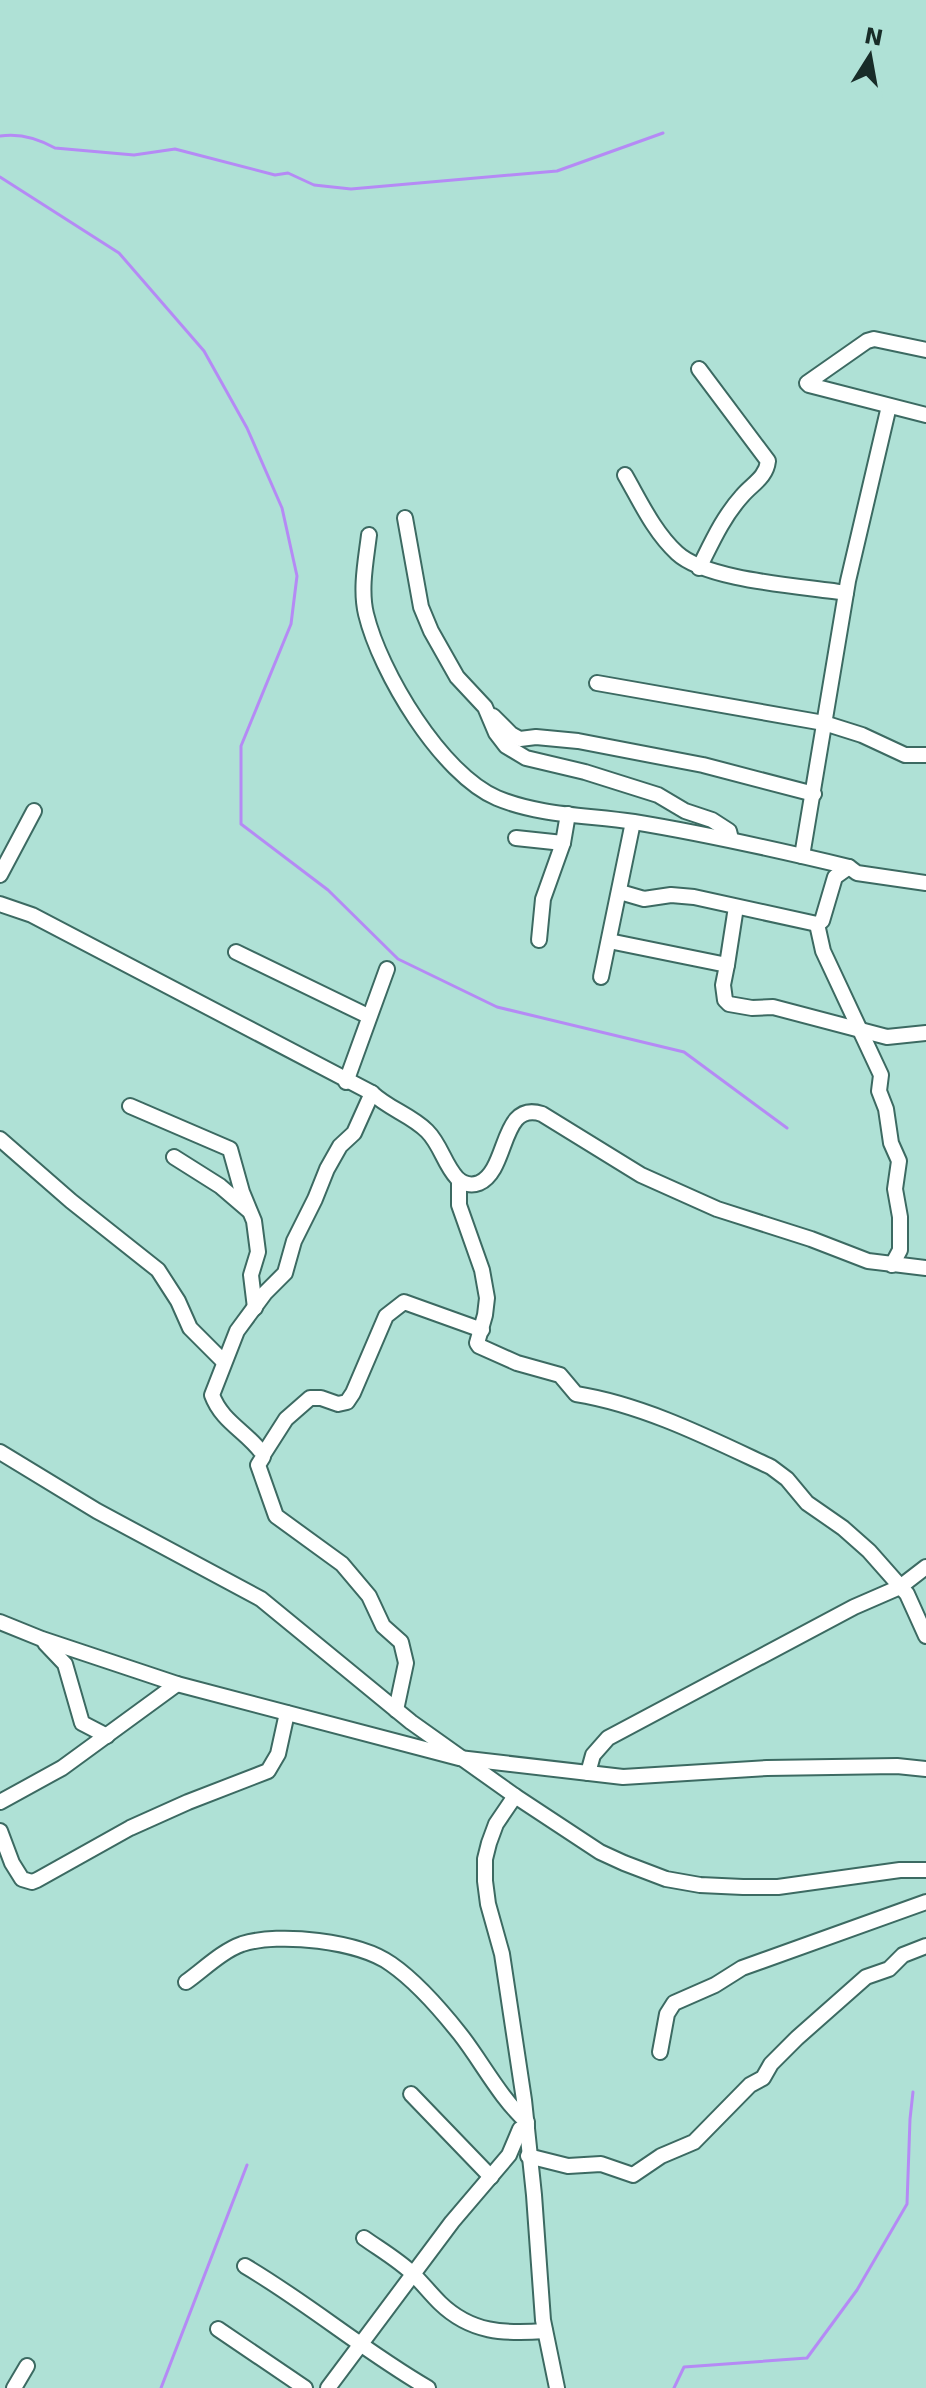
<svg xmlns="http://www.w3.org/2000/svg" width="926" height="2388" viewBox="0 0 926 2388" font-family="'DejaVu Sans',sans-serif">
<rect width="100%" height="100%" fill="#afe1d6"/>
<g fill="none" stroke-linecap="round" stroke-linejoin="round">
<g stroke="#b58af5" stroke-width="3">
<path d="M 0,136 C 19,133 39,139 55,148 L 134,155 L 175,149 L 275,175 L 288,173 L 314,185 L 351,189 L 557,171 L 663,133"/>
<path d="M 0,177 L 119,253 L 204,351 L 247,428 L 282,508 L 297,576 L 291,624 L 241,746 L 241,824 L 328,890 L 398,959 L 497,1007 L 684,1052 L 787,1128"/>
<path d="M 161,2388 L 247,2165"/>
<path d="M 674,2388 L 684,2367 L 807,2358 L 857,2290 L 907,2204 L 910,2119 L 913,2092"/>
</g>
<defs>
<g id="minor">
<path d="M 926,350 L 874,339 L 867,341 L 807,383 L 809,385 L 926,415"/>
<path d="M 699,369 L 768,461 C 766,478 752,484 742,496 C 723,517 712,542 699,568"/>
<path d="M 625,475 C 640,501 654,532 677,553 C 707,581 803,586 846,593"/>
<path d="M 405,518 L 421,607 L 431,631 L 457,677 L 485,707 L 496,733 L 506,746 L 526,758 L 585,772 L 658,795 L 685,811 L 712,820 L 729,831 L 731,839"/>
<path d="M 369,535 C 366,560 360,589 366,614 C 380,672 441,774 497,798 C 540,816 589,815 634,822 C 707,834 778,850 849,867 L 857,873 L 926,883"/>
<path d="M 597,683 L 824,723 L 862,735 L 905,755 L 926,755"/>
<path d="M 493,716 L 511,734 L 520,739 L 536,737 L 578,741 L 703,765 L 814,794"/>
<path d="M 516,838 L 563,843"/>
<path d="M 802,856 L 848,581 L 889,406"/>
<path d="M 0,875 L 34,811"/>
<path d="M 620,892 L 644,899 L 671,895 L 694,897 L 817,924 L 822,921 L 835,877 L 849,867"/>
<path d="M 0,904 L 32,915 L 372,1093 C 389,1109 411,1115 427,1131 C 441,1145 444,1164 457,1178 C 463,1184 471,1186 479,1183 C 509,1170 500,1100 542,1114 L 641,1175 L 717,1209 L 811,1239 L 868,1261 L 926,1268"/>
<path d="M 817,924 L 823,951 L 881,1075 L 879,1091 L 886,1109 L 891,1143 L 899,1161 L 895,1189 L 900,1217 L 900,1250 L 892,1265"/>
<path d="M 539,940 L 543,899 L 563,843 L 568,814"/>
<path d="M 609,941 L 727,965 L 723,985 L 725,1000 L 729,1004 L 752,1008 L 773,1007 L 887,1037 L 926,1033"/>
<path d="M 236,952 L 368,1016"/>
<path d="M 727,965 L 736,907"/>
<path d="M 601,977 L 633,822"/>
<path d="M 346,1082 L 387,969"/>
<path d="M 372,1093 L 354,1133 L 340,1146 L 327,1169 L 315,1199 L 294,1241 L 285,1273 L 265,1293 L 237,1331 L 212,1395 C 222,1422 246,1431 262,1453 L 263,1457 L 258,1465 L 276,1516 L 342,1564 L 369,1596 L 383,1626 L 401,1642 L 406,1663 L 396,1710"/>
<path d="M 130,1106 L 230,1149 L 242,1192 L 254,1221 L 258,1252 L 251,1275 L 255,1308"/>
<path d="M 0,1139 L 71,1201 L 158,1270 L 178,1301 L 190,1328 L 223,1361"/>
<path d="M 174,1157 L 220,1186 L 248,1210"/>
<path d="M 459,1180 L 459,1205 L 482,1270 L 487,1298 L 485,1315 L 477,1343 L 479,1346 L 517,1363 L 560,1375 L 576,1394 C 644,1405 709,1438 771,1467 L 787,1479 L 807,1503 L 843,1528 L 869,1551 L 907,1594 L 926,1636"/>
<path d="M 0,1452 L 97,1511 L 261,1599 L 411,1722 L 515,1796 L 600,1852 L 624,1863 L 666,1879 L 700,1885 L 743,1887 L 778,1887 L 900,1870 L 926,1870"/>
<path d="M 263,1455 L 286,1419 L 310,1398 L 321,1398 L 338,1404 L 347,1402 L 353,1393 L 386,1316 L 404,1302 L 482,1330"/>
<path d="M 0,1622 L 42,1639 L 177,1684 L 459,1758 L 623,1777 L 767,1768 L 897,1766 L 926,1769"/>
<path d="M 45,1643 L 65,1664 L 82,1723 L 107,1736"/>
<path d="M 588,1773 L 593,1755 L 608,1738 L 854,1607 L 900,1587 L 926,1567"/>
<path d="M 515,1796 L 496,1824 L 489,1843 L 485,1859 L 485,1881 L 488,1904 L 502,1954 L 524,2100 L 534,2195 L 543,2320 L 557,2388"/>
<path d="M 0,1802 L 62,1768 L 177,1684"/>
<path d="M 0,1831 L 12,1863 L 22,1879 L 32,1882 L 37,1880 L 130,1828 L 188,1802 L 268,1771 L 278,1754 L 287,1713"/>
<path d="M 186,1982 C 203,1970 222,1951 242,1944 C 279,1932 359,1941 391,1964 C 417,1982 441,2010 460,2034 C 482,2062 500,2098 527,2122"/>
<path d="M 660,2052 L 667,2014 L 674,2003 L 715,1985 L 742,1968 L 926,1902"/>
<path d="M 411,2094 L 491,2177"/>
<path d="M 528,2156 L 568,2166 L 601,2164 L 633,2175 L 661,2156 L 694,2142 L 750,2085 L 763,2078 L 771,2064 L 797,2038 L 866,1977 L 889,1969 L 903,1955 L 926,1946"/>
<path d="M 364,2238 C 381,2250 400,2261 414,2275 C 423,2284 431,2294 440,2303 C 471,2333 504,2334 545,2331"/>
<path d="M 245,2266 C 308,2303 364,2351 428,2388"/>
<path d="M 218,2329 L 305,2388"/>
<path d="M 14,2388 L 27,2366"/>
<path d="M 328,2388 L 452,2222 L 509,2155 L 520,2129 L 527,2126"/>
</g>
</defs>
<use href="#minor" stroke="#3c6a62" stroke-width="18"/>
<use href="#minor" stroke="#fff" stroke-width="14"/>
</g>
<g transform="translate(870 56) rotate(11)" stroke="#afe1d6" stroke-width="6" paint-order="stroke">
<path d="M0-6L14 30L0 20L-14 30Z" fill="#182c28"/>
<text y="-12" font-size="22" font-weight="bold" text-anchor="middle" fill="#182c28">N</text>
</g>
</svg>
